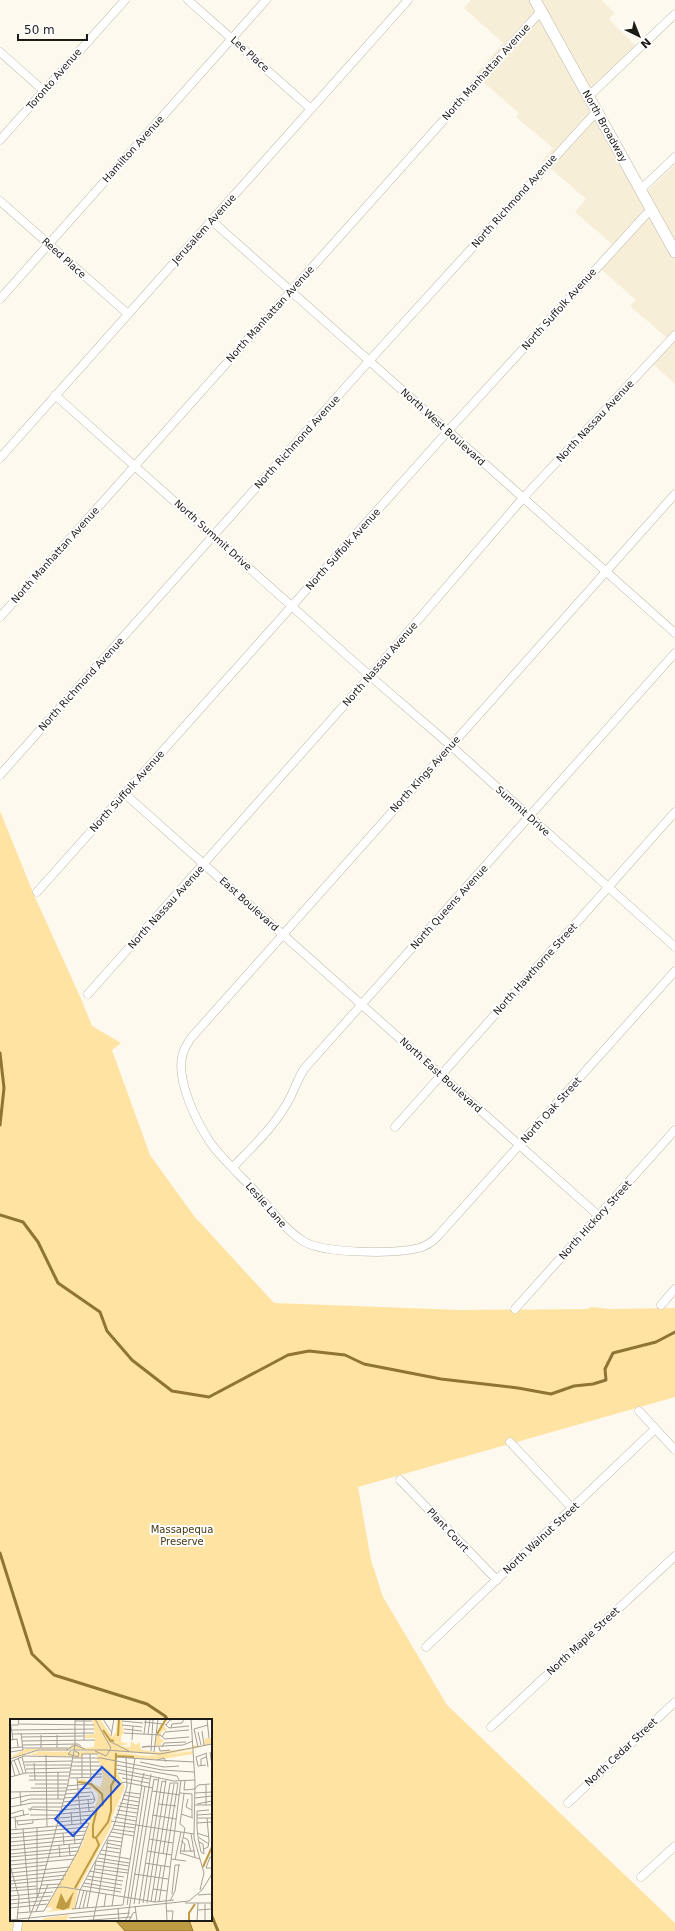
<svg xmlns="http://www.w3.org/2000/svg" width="675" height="1931" viewBox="0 0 675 1931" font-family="'DejaVu Sans',sans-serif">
<rect width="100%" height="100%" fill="#fef9ee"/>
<path fill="#f7eed8" d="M 471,0 L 602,0 L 615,13 L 609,19 L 641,51 L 587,103 L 640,198 L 675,165 L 675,384 L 653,364 L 673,343 L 630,306 L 636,300 L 595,264 L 612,244 L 575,212 L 586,199 L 542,161 L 553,148 L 516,117 L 519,113 L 475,75 L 503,43 L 464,8 Z"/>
<path fill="#fee3a2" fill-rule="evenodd" d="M 0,811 L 34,895 L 82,1001 L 92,1026 L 121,1043 L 112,1050 L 150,1155 L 194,1216 L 274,1303 L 461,1310 L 588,1309 L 591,1307 L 610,1309 L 675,1308 L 675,1397 L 358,1487 L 371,1560 L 383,1597 L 447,1705 L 675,1923 L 675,1931 L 0,1931 ZM 11,1720 L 211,1720 L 211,1920 L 11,1920 Z"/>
<path fill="#bf9c43" stroke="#8e7536" d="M 115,1920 L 189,1920 L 193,1931 L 125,1931 Z"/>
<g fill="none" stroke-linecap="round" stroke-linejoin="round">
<g stroke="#8e7536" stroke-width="3">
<path d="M 0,1053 L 4,1088 L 0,1125"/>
<path d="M 0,1215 L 23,1222 L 38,1242 L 58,1283 L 100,1312 L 107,1331 L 132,1360 L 172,1391 L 209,1397 L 288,1355 L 309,1351 L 345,1355 L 364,1364 L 441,1379 L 518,1388 L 551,1394 L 574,1386 L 593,1384 L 606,1380 L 605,1369 L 613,1353 L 656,1342 L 675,1332"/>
<path d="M 0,1553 L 32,1654 L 54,1675 L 147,1704 L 165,1716 L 168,1720"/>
<path d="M 211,1914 L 218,1931"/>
</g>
<defs>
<g id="minor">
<path d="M 188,0 L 311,109"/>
<path d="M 0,52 L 44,91"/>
<path d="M 589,96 L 675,14"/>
<path d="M 0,140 L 125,0"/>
<path d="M 640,190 L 675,157"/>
<path d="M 0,201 L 128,314"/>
<path d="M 211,220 L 675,633"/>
<path d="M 0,299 L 266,0"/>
<path d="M 55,395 L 370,676 L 450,745 L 675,947"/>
<path d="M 0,458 L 408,0"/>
<path d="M 675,494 L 191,1038 C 187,1044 183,1050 182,1057 C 177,1082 196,1121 210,1142 C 221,1158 241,1176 255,1191 C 269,1208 284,1229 303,1241 C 323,1254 396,1254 419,1248 C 426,1246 432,1242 437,1237 L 675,971"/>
<path d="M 0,617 L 541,11"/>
<path d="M 0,775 L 369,361 L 597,111"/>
<path d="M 125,794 L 599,1216"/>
<path d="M 37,892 L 448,431 L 651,209"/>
<path d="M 88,994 L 370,676 L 523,498 L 675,335"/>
<path d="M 395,1127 L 675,812"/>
<path d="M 233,1167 C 252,1147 272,1129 286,1105 C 293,1094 297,1080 304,1069 L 675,653"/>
<path d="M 661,1305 L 675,1289"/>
<path d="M 515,1309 L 675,1130"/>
<path d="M 639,1411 L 675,1450"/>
<path d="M 510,1442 L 572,1508"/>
<path d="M 400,1480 L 497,1580"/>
<path d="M 426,1647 L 655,1429"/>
<path d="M 491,1727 L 675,1556"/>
<path d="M 568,1803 L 675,1702"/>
<path d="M 641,1877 L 675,1846"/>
<path d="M 17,1931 L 18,1923"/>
</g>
<path id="secondary" d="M 535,0 L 675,252"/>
</defs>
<use href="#minor" stroke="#bbb5a7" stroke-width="9"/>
<use href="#secondary" stroke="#bbb5a7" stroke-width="12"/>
<use href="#minor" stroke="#fff" stroke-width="8"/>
<use href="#secondary" stroke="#fff" stroke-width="11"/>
</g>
<g text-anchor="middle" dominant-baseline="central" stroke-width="4" stroke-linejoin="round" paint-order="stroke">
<g font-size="10" fill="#1d1b16" stroke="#fff">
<text transform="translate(250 54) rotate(42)">Lee Place</text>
<text transform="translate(486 72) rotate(-48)">North Manhattan Avenue</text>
<text transform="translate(54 79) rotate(-49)">Toronto Avenue</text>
<text transform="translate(605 126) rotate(61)">North Broadway</text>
<text transform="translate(133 149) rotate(-48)">Hamilton Avenue</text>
<text transform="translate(514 201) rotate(-48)">North Richmond Avenue</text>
<text transform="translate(204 229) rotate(-48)">Jerusalem Avenue</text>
<text transform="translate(64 258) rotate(42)">Reed Place</text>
<text transform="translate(559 309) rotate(-48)">North Suffolk Avenue</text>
<text transform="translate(270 314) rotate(-48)">North Manhattan Avenue</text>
<text transform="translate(595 421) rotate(-47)">North Nassau Avenue</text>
<text transform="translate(443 427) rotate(42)">North West Boulevard</text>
<text transform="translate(297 442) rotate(-48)">North Richmond Avenue</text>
<text transform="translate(213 535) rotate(42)">North Summit Drive</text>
<text transform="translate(343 549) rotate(-48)">North Suffolk Avenue</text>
<text transform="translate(55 555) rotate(-48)">North Manhattan Avenue</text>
<text transform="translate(380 664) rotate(-49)">North Nassau Avenue</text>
<text transform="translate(81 684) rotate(-48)">North Richmond Avenue</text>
<text transform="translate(425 774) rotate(-48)">North Kings Avenue</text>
<text transform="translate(127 791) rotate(-48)">North Suffolk Avenue</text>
<text transform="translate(523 811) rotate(42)">Summit Drive</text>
<text transform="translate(249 904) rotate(42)">East Boulevard</text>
<text transform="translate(166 907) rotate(-48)">North Nassau Avenue</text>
<text transform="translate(449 907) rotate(-48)">North Queens Avenue</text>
<text transform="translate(535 969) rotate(-48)">North Hawthorne Street</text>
<text transform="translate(441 1075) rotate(42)">North East Boulevard</text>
<text transform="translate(551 1110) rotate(-48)">North Oak Street</text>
<text transform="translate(266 1205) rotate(49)">Leslie Lane</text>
<text transform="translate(595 1220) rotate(-48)">North Hickory Street</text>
<text transform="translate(448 1530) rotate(47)">Plant Court</text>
<text transform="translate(541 1538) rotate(-43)">North Walnut Street</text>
<text transform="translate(583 1641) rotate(-43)">North Maple Street</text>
<text transform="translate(621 1752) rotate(-43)">North Cedar Street</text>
</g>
<g font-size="10" fill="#453710" stroke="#fff">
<text x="182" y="1529">Massapequa<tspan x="182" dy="12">Preserve</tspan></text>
</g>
</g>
<g transform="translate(10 1719)">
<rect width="202" height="202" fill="#fef9ee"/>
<path d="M 82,0 L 90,0 L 102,18 L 106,13 L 107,0 L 112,0 L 114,14 L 111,17 L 111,23 L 119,25 L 110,27 L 120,28 L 121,22 L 126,26 L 130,23 L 130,28 L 121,28 L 131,28 L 131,31 L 147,33 L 183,29 L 183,26 L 194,27 L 195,19 L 202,19 L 202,25 L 198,26 L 183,30 L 163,34 L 183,32 L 152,36 L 106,33 L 136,37 L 165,35 L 183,32 L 183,35 L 145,41 L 107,37 L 106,51 L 115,68 L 102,98 L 101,108 L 68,170 L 65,190 L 36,193 L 42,191 L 42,188 L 36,189 L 72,126 L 87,82 L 88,75 L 83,70 L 76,64 L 67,62 L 73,60 L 90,68 L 93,60 L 92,48 L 87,40 L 88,35 L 73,35 L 71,39 L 63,39 L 63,33 L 62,38 L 20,36 L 0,42 L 28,33 L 87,32 L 61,30 L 26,31 L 11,35 L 29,32 L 63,31 L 25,33 L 0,40 L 10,35 L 0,39 L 0,38 L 16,30 L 58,29 L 63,25 L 64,30 L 65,25 L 74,29 L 84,28 L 85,19 L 75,19 L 75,16 L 85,15 ZM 155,0 L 157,0 L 154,7 L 157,11 L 152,12 L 150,19 L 154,22 L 150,25 L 152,26 L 145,27 L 147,13 L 149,13 L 150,5 L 153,6 ZM 59,196 L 56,202 L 32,202 L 34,199 Z" fill="#fee3a2"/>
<path d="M 64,172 L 59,189 L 53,191 L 46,189 L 51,174 L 56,184 Z" fill="#bf9c43"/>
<path fill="none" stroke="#bf9c43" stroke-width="2" d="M 93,11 L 100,21 L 104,22M 147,15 L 156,0M 108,17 L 109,0M 106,37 L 124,38M 68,63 L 81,65 L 92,75 L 93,85 L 87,90 L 83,106 L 83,118 L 86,119M 193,148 L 202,128M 65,169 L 89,126 L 86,119 L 98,103 L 101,92 L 101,67 L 105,60 L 106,34M 179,202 L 179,194 L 185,185"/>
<path fill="none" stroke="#a4a098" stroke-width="1" d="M 74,0 L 74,21M 93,0 L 102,14M 181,0 L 185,62 L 184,119 L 194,154 L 190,171M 197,0 L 199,19M 65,2 L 82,2M 112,2 L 133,4M 134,3 L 153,5M 9,5 L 84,6M 155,5 L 159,9 L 179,7M 0,6 L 8,6 L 9,0M 112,6 L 132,8M 156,6 L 160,1 L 166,0M 1,7 L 3,21M 161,9 L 162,5 L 172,4 L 174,0M 114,10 L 132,12M 184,10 L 188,28M 184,10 L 198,6M 1,11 L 84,10M 192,12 L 194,26M 188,13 L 191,26M 114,14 L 150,16 L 155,20 L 179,18M 2,15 L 84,14M 134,15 L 136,0M 138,15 L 140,0M 31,16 L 31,29M 47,16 L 47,29M 101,17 L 104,0M 11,18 L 74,17M 152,18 L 155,13 L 179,11M 0,21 L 7,20 L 8,28M 122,21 L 123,7M 12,22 L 85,21M 99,22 L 119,32M 12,26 L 68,25 L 71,27M 140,27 L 132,28 L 173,26 L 183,22M 149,28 L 150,32 L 160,31M 152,28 L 154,24 L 176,23M 0,29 L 12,28M 13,29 L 58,29M 56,31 L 65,26 L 75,30M 61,32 L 58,35 L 68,38 L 69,34 L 65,32M 85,32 L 96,37 L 101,29 L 85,0M 141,32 L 143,0M 0,33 L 13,31 L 11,14M 144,33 L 148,0M 200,33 L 202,47M 196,34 L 198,48M 80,35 L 81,63M 36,36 L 37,108M 12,38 L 16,54M 107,38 L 147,41 L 154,39 L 156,43M 8,39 L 13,54M 62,39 L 91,39 L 152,51 L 184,53M 0,40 L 28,31 L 96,31 L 150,35 L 202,25M 4,41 L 10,56M 147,41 L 184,43M 1,42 L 5,57M 0,43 L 14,37 L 63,38M 14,43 L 62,42M 62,43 L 89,43M 130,43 L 154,48 L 169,47M 24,44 L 25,61M 15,46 L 61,46M 106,46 L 167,57 L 169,61M 196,46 L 188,47 L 186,38 L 197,34M 61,47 L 92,47M 191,47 L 191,40 L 196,38M 16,50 L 61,49M 106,50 L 164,62 L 185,61M 61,51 L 92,51M 48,53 L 48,80M 108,54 L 140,60M 60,55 L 92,55M 19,57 L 59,57M 0,58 L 16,54 L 60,53M 60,59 L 92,58M 67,59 L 71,105M 72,59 L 72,35 L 88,35M 112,59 L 139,64M 19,61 L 59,61M 175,61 L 174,71 L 185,70M 25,65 L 58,65M 110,65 L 114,63 L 143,69M 131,66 L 134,54M 196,66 L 196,86M 57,67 L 77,65M 139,68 L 141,55M 21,69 L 57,69M 185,70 L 188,66 L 200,65M 57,71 L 81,69M 142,72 L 170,76M 0,73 L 56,72M 10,73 L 11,87M 115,73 L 130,75M 170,74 L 182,75M 185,74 L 202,73M 174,75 L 170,105 L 175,109 L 170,134 L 190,140M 113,76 L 130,79M 54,79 L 80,77M 185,79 L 202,77M 0,80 L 20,76 L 55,76M 78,80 L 79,92M 112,80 L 129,83M 178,80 L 176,88 L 182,91M 11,83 L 20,80 L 54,80M 53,83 L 85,80M 110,84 L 129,87M 148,85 L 166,87M 187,85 L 202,82M 185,86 L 202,86M 52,87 L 83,84 L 85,81 L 82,73 L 55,75M 108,87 L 128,90M 0,88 L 22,84 L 53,84M 18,90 L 51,92M 51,91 L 85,88M 107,91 L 127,94M 20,92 L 22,88 L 52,88M 61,93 L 62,106M 0,95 L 13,91 L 14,97M 50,95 L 84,92M 106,95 L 126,98M 171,95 L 183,99M 20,96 L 50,96M 142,96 L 166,100M 187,96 L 202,95M 5,98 L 6,111M 104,98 L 126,102M 182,98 L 182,75M 0,99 L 19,95M 50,99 L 82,96M 187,99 L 202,99M 5,102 L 49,99M 7,102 L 8,106 L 23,104 L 23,101M 101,102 L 184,115M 48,103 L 81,100M 187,104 L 202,103M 103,106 L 125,109M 27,109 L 27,178M 13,110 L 20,193M 102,110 L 124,113M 0,111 L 47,107M 64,113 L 65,125M 101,113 L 124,117M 53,114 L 54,126M 187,114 L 199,118M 0,115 L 78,108M 181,115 L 185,138M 99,117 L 112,119M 173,118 L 178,121 L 181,133M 0,119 L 76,112M 188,119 L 191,133 L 194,135M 139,120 L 163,124M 98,121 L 112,123M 171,122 L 175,125 L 174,133M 0,123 L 74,116M 189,123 L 193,125 L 194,135M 96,124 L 111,127M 59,125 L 60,137M 199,125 L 188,118 L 187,109 L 187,92 L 199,91M 49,126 L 50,138M 0,127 L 74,120M 96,128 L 110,130M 194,130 L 198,128 L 199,122 L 197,99M 0,131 L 72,124M 91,131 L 110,134M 137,132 L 162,136M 171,132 L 185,132M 0,135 L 70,128M 90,135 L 120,140M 153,135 L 164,65M 0,138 L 68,132M 88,139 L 119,144M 202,139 L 200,138 L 196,149 L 202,149M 161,140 L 176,142M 165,141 L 171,113M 0,142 L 66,136M 135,144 L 160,148M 0,146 L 64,140M 0,146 L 9,178 L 7,202M 85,146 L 118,151M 1,150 L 37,146M 85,150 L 118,154M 79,152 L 114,158M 0,154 L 60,148M 124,155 L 158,160M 78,157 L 113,162M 0,158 L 58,152M 76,160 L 112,166M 0,162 L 56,156M 74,164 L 112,170M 0,165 L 54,160M 31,166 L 51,165M 72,167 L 111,173M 0,169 L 27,167M 143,170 L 157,172M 0,172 L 53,168 L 145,183M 89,174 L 98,121M 162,175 L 165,146 L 170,146M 188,176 L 202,175M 0,177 L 43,173M 0,181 L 41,177M 160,182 L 165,172 L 169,146M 141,183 L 160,64 L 168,64 L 149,183M 145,183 L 164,181M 145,183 L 151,147M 133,184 L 152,62 L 156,63M 137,184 L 156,61M 175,184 L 202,184M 201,184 L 202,199M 0,185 L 39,181M 124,185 L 144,60 L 148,61M 129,185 L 149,58M 195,185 L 195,202M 113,186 L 132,66M 117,186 L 135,67M 102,187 L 125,39M 125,187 L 127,202M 94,188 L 96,175M 0,189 L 37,185M 73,189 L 77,172M 77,189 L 86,142 L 119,147M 62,190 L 113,186M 65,190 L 70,171 L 103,109 L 117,68 L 116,38M 69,190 L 74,171M 108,190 L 109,202M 188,191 L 202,190M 26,192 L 38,166M 157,192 L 163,192 L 162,202M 7,194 L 34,192 L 68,132 L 79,104 L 47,107M 59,199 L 120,194M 0,201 L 179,182 L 192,171 L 202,155M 18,202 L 29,174 L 58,65 L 65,26 L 65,0M 69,202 L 122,198M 83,202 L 89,174M 115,202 L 118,197 L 139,68M 119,202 L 123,194 L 126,193M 157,202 L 156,182 L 171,61M 187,202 L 188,184"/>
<path fill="#1d4ed8" fill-opacity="0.15" stroke="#1d4ed8" stroke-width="2" d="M 92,48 L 110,65 L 63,117 L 45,100 Z"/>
<rect width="202" height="202" fill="none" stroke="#1d1b16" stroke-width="2"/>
</g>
<g transform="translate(639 36) rotate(137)" stroke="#ffffff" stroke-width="3" paint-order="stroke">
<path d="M0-3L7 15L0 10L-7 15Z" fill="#1d1b16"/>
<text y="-6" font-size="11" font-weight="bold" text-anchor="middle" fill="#1d1b16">N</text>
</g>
<path d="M18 34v6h69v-6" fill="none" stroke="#1d1b16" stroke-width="2"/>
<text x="24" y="34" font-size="12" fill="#1d1b16" stroke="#ffffff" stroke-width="3" paint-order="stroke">50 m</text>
</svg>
